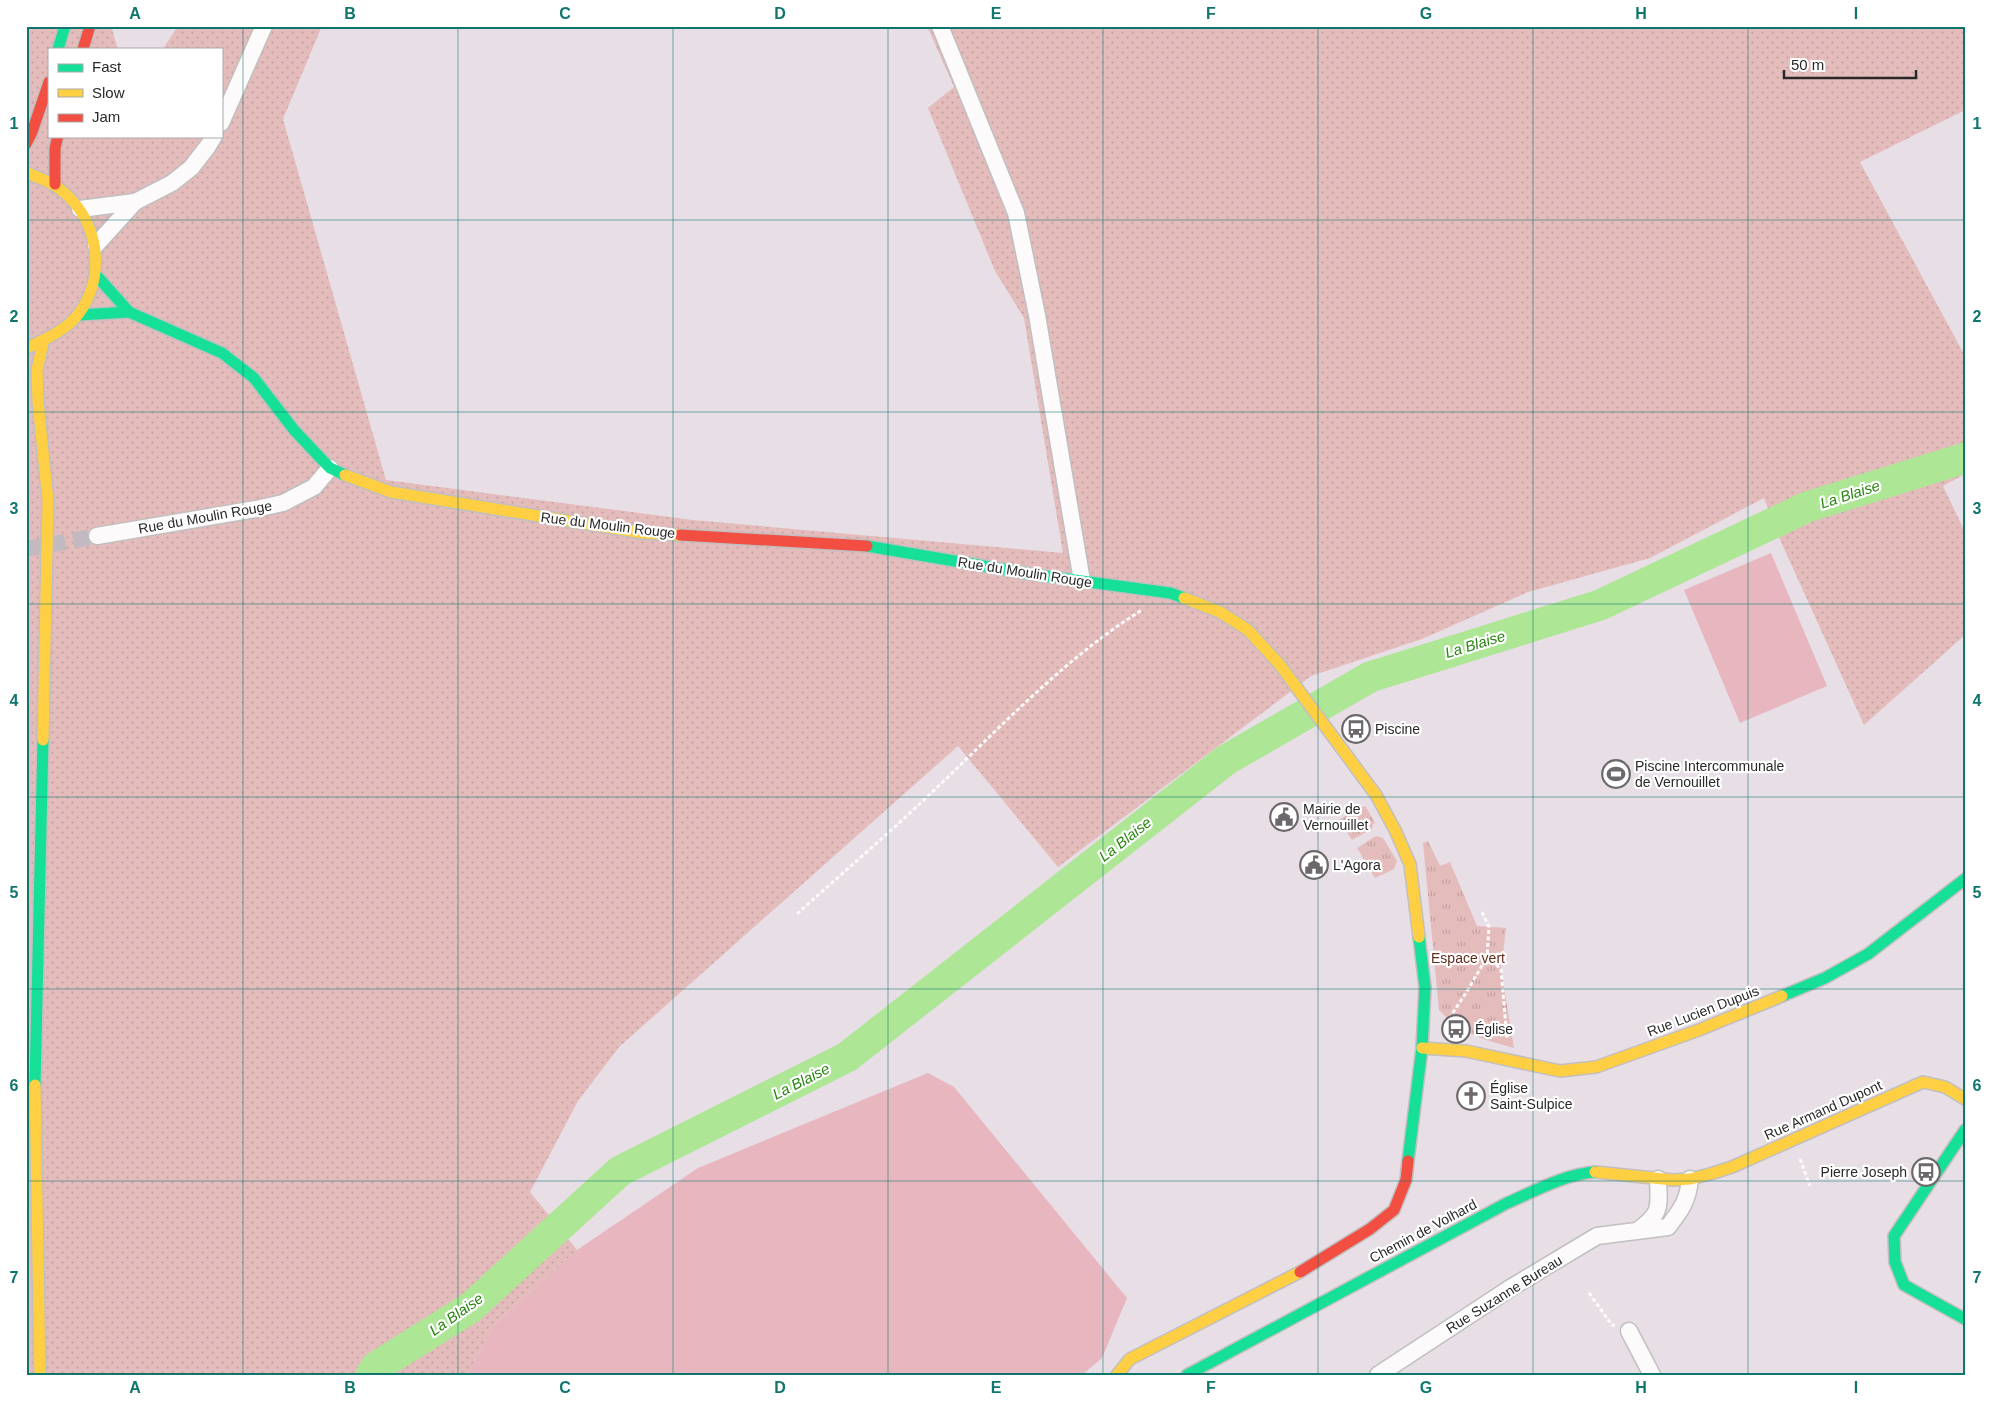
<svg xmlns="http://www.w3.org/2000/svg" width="1991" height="1401" viewBox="0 0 1991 1401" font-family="Arial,sans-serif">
<defs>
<pattern id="grass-dots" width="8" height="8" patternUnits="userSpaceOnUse" patternTransform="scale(1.25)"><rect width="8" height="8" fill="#e4bcbc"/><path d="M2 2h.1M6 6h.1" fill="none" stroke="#c4a2a2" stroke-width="1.8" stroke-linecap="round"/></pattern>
<pattern id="park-tufts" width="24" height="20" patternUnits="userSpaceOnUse" patternTransform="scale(1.25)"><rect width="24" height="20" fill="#e4bcbc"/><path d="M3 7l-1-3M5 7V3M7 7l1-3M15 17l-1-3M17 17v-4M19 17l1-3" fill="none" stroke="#c4a2a2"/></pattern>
</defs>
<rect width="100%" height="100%" fill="#e8dee6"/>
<path fill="url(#grass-dots)" d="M 26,26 L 111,26 L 118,49 L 49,49 L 49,136 L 221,136 L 221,49 L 163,49 L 178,26 L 322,26 L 283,119 L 386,480 L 693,520 L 1063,553 L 1024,318 L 995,271 L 928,108 L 954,87 L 927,26 L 1965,26 L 1965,110 L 1860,162 L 1965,356 L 1965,474 L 1943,486 L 1965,532 L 1965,635 L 1864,725 L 1782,544 L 1764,498 L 1650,558 L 1528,592 L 1422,639 L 1311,676 L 1058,867 L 958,746 L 619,1047 L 578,1101 L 530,1192 L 577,1250 L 494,1325 L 467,1375 L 26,1375 Z"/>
<g fill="url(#park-tufts)">
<path d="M 1361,806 L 1366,807 L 1375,823 L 1373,824 L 1372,829 L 1352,840 L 1339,820 Z"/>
<path d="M 1376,836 L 1383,838 L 1397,861 L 1394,869 L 1375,878 L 1357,848 Z"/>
<path d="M 1428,841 L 1440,866 L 1450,862 L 1477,926 L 1506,928 L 1501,969 L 1514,1048 C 1483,1039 1462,1035 1439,1010 L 1423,843 Z"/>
</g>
<g fill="#e7b6bf">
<path d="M 1771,553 L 1827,686 L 1740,723 L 1684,590 Z"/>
<path d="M 928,1073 L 954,1087 L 1127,1298 L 1102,1358 L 1082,1375 L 467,1375 L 494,1325 L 577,1250 L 698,1168 Z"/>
</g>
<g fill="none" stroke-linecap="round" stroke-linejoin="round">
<path stroke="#ade694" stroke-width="31" d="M 371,1375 L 376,1367 L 470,1308 L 620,1171 L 847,1057 L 1226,760 L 1370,677 L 1600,605 L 1807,507 L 1965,458"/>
<path stroke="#c2bac0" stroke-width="16" stroke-dasharray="16 8" stroke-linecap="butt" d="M 26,549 L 97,536"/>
<defs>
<g id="street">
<path d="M 940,26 L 1016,213 L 1037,315 L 1082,581"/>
<path d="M 221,123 L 264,26"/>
<path d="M 80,209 L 135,202"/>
<path d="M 96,245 L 135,202 L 172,183 L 191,168 L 208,146 L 214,136"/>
<path d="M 97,536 L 256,509 L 283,503 L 314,487 L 330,468"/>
<path d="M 1637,1231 C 1662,1213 1659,1208 1658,1179"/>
<path d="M 1629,1331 L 1652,1375"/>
<path d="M 1378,1375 L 1512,1287 L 1597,1236 L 1668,1227 C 1681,1210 1688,1201 1690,1179"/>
</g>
<g id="fast">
<path d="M 58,49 L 65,26"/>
<path d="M 96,275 L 129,312 L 222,353 L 254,378 L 294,430 L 330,468 L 345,475"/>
<path d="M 79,315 L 129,312"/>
<path d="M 867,546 L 1030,574 L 1170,593 L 1184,598"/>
<path d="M 1782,996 L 1825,978 L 1868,954 L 1965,879"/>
<path d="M 35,1085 L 43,740"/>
<path d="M 1965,1130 L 1894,1236 L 1895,1262 L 1904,1285 L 1965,1319"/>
<path d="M 1408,1161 L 1422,1048 L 1425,987 L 1419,937"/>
<path d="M 1187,1375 L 1507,1203 C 1535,1191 1565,1174 1595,1172"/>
</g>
<g id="slow">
<path d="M 26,172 C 36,177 48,181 57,187 C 97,215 108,271 80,312 C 67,330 46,339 27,348"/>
<path d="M 43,343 L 37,370 L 38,402 L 48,501 L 43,740"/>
<path d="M 345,475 L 391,492 L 643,533 L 680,535"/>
<path d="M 1184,598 L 1220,612 L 1248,630 L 1280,665 L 1376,795 L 1395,830 L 1410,864 L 1419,937"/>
<path d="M 1422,1048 L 1466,1051 L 1560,1071 L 1596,1067 L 1699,1030 L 1782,996"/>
<path d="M 35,1085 L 40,1375"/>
<path d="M 1595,1172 L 1673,1180 L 1690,1179 L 1710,1174 L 1732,1167 L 1923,1082 L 1945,1087 L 1965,1099"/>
<path d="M 1117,1375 L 1130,1359 L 1300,1272"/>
</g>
<g id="jam">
<path d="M 83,49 L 90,26"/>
<path d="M 26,144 L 32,132 L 49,82"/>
<path d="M 55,184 L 55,148 L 58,136"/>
<path d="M 680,535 L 867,546"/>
<path d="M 1300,1272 L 1370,1229 L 1394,1210 L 1406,1180 L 1408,1161"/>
</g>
</defs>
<use href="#street" stroke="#c1bfc0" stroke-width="19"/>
<use href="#fast" stroke="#c1bfc0" stroke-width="14"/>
<use href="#slow" stroke="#c1bfc0" stroke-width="14"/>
<use href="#jam" stroke="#c1bfc0" stroke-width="14"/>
<g stroke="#fcfafb" stroke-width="3" stroke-dasharray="4 2.5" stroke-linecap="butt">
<path d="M 1482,912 L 1489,927 L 1487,957 L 1501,969 L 1507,1039"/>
<path d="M 797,914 C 840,875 885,837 927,797 C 994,734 1063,659 1142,610"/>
<path d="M 1447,1031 L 1448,1020 L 1466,993 L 1487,957"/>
<path d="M 1800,1159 L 1810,1186"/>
<path d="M 1589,1293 L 1612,1325 L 1615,1325"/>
</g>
<use href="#street" stroke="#fcfafb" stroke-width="16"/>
<use href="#fast" stroke="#16e098" stroke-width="11"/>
<use href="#slow" stroke="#ffcf43" stroke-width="11"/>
<use href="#jam" stroke="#f24e42" stroke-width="11"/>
</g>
<path fill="none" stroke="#0f766e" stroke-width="1" stroke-opacity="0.55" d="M 243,26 L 243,1375M 458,26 L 458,1375M 673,26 L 673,1375M 888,26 L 888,1375M 1103,26 L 1103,1375M 1318,26 L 1318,1375M 1533,26 L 1533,1375M 1748,26 L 1748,1375M 26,220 L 1965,220M 26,412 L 1965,412M 26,604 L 1965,604M 26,797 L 1965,797M 26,989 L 1965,989M 26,1181 L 1965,1181"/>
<defs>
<symbol id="bus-ring" viewBox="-11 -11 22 22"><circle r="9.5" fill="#fff" stroke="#6c686b" stroke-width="1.5"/><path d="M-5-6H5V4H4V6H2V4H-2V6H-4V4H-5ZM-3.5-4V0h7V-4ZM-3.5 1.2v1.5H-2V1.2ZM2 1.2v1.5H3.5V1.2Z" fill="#6c686b"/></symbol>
<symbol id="stadium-ring" viewBox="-11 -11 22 22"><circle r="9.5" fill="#fff" stroke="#6c686b" stroke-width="1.5"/><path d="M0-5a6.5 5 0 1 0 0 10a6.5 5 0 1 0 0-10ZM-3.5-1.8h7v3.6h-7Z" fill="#6c686b"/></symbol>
<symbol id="civic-ring" viewBox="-11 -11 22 22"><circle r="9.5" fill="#fff" stroke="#6c686b" stroke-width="1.5"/><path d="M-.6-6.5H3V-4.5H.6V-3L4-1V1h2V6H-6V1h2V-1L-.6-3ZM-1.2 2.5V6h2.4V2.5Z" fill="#6c686b"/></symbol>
<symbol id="church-ring" viewBox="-11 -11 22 22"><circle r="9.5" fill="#fff" stroke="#6c686b" stroke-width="1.5"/><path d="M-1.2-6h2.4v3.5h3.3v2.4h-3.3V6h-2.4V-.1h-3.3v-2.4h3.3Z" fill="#6c686b"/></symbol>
</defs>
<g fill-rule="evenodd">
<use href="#bus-ring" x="1340" y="713" width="32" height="32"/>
<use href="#stadium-ring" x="1600" y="758" width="32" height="32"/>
<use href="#civic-ring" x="1268" y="801" width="32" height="32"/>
<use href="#civic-ring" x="1298" y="849" width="32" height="32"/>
<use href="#bus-ring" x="1440" y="1013" width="32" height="32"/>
<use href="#church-ring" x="1455" y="1080" width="32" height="32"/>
<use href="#bus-ring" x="1910" y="1156" width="32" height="32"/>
</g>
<g text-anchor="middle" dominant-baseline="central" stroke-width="4.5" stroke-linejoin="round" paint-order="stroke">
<g font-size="14" fill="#292929" stroke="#fff">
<text transform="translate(205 517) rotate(-10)">Rue du Moulin Rouge</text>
<text transform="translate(608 525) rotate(7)">Rue du Moulin Rouge</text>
<text transform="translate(1025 572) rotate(9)">Rue du Moulin Rouge</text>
<text transform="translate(1703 1011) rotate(-21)">Rue Lucien Dupuis</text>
<text transform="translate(1823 1110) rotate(-24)">Rue Armand Dupont</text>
<text transform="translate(1423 1231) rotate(-28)">Chemin de Volhard</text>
<text transform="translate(1504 1294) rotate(-32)">Rue Suzanne Bureau</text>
</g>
<g font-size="14" fill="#292929" stroke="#fff" text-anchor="start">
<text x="1375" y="729">Piscine</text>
<text x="1635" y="766">Piscine Intercommunale<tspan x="1635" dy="16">de Vernouillet</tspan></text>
<text x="1303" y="809">Mairie de<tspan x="1303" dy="16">Vernouillet</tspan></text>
<text x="1333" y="865">L'Agora</text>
<text x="1475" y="1029">Église</text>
<text x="1490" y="1088">Église<tspan x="1490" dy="16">Saint-Sulpice</tspan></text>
<text x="1907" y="1172" text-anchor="end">Pierre Joseph</text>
</g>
<g font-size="14" fill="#622d1c" stroke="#fff">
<text x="1468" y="958">Espace vert</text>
</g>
<g font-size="15" font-style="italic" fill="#2a8612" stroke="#fff">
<text transform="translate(1850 494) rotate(-18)">La Blaise</text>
<text transform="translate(1475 644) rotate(-17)">La Blaise</text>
<text transform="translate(1125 839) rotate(-38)">La Blaise</text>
<text transform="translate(801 1081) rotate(-27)">La Blaise</text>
<text transform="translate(456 1314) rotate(-35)">La Blaise</text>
</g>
</g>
<rect width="1991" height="1401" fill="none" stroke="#ffffff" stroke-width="55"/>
<rect x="48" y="48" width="175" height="90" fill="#ffffff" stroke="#a9a9a9"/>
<rect x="58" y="64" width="25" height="8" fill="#16e098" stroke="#a9a9a9"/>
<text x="92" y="72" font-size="15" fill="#292929">Fast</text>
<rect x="58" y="89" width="25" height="8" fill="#ffcf43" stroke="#a9a9a9"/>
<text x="92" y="98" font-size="15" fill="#292929">Slow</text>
<rect x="58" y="114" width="25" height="8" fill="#f24e42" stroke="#a9a9a9"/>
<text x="92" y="122" font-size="15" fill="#292929">Jam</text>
<path d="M1784 70v8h132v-8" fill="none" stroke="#292929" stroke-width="2.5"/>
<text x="1791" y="70" font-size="15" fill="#292929" stroke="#ffffff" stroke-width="4" paint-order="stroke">50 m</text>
<rect x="28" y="28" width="1936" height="1346" fill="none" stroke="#0f766e" stroke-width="2"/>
<g font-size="16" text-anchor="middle" font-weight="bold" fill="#0f766e">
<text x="135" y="19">A</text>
<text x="350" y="19">B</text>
<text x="565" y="19">C</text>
<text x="780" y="19">D</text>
<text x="996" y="19">E</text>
<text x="1211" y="19">F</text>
<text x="1426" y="19">G</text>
<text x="1641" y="19">H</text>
<text x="1856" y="19">I</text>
<text x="14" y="129">1</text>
<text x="1977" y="129">1</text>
<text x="14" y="322">2</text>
<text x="1977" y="322">2</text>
<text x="14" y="514">3</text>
<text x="1977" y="514">3</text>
<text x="14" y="706">4</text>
<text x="1977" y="706">4</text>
<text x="14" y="898">5</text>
<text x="1977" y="898">5</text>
<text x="14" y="1091">6</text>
<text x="1977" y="1091">6</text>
<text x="14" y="1283">7</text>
<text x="1977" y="1283">7</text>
<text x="135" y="1393">A</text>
<text x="350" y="1393">B</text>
<text x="565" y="1393">C</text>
<text x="780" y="1393">D</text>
<text x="996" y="1393">E</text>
<text x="1211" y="1393">F</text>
<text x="1426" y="1393">G</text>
<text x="1641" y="1393">H</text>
<text x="1856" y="1393">I</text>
</g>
</svg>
